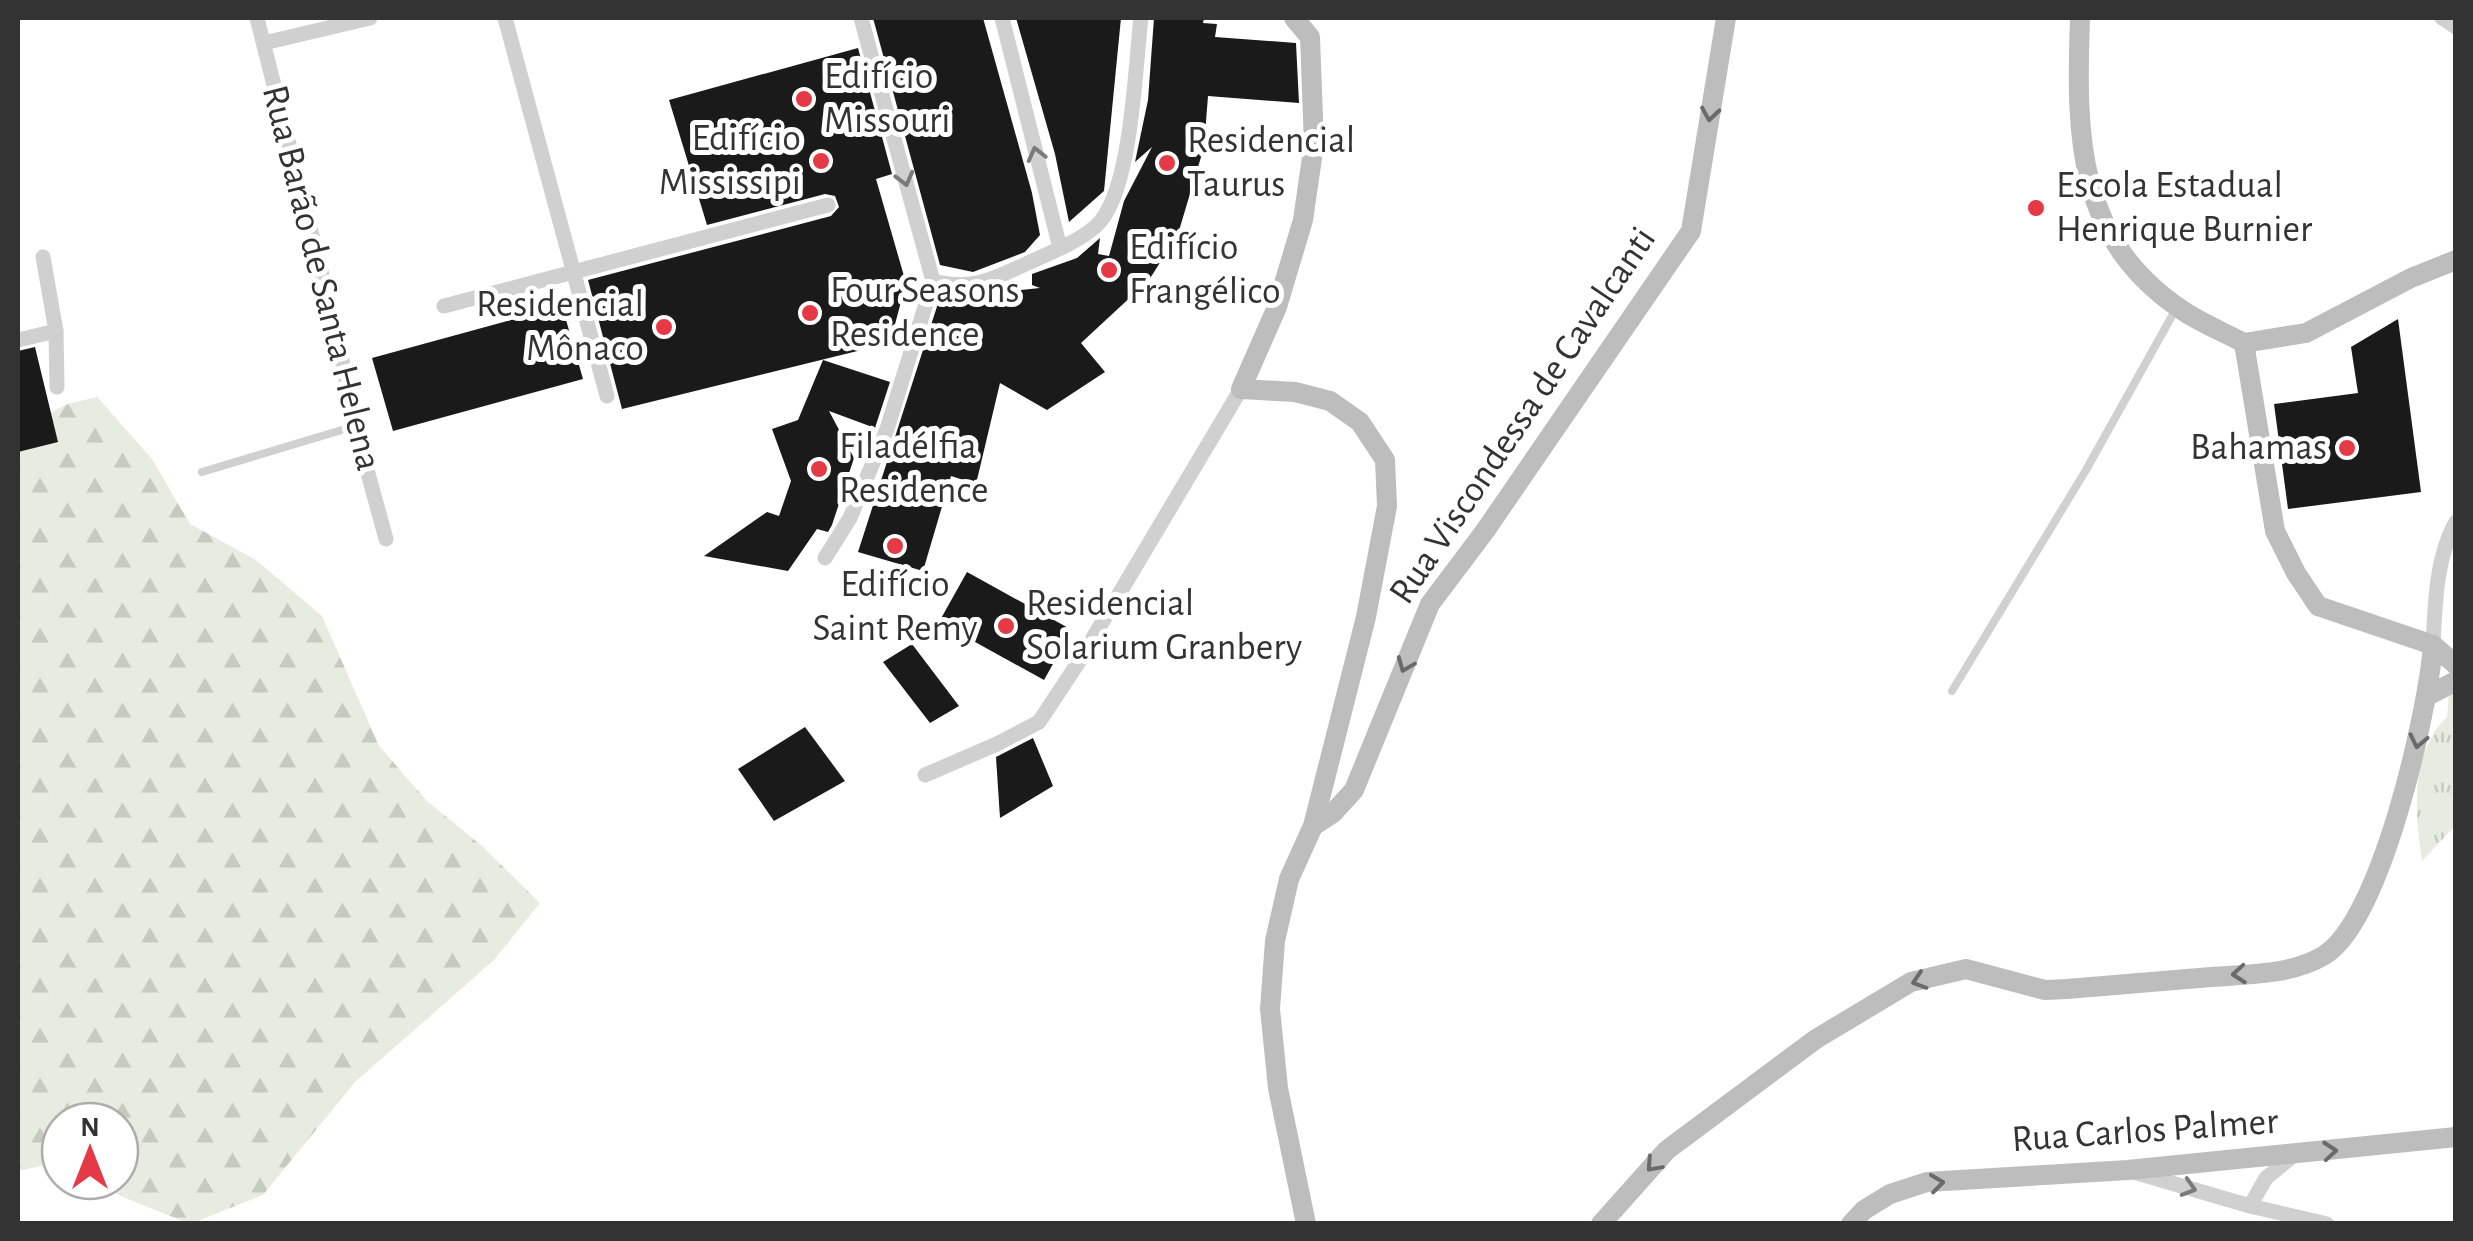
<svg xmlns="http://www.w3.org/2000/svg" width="2473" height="1241" viewBox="0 0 2473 1241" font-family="'Alegreya Sans',sans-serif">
<defs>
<pattern id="grass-tufts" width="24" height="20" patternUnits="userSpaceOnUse" patternTransform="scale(2.5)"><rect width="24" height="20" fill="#e6ecdf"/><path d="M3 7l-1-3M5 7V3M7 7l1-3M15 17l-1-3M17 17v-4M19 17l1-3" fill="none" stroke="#c6cbc0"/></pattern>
<pattern id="forest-firs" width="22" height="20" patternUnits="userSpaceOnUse" patternTransform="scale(2.5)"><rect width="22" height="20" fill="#e6ecdf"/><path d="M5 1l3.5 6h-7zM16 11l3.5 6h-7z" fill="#c6cbc0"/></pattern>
</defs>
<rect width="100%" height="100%" fill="#fff"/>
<path fill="url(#grass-tufts)" d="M 2455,691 L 2455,826 L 2422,861 C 2415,813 2409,754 2447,717 L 2449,694 Z"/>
<path fill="url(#forest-firs)" d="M 97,397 L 152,459 L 190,524 L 256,560 L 322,616 L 379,746 L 427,801 L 483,847 L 540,903 L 494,960 L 355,1082 L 263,1195 L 190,1224 L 123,1197 L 94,1181 L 120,1181 L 120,1121 L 60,1121 L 60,1162 L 18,1171 L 18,429 L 68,404 Z"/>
<g fill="#1a1a1a">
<path d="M 873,18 L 983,18 L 1032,193 L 1040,235 L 1025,252 L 973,272 L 940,265 Z"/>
<path d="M 1016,18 L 1121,18 L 1104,191 L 1069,222 L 1055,154 Z"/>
<path d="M 1154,18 L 1204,18 L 1203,23 L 1217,24 L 1215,37 L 1296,43 L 1299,103 L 1208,96 L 1204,147 L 1178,234 L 1149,280 L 1081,343 L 1105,372 L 1047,410 L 1000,383 L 976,484 L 951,476 L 923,571 L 858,552 L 941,294 L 972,295 L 1040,288 L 1032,285 L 1032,274 L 1077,258 L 1100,238 L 1098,254 L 1109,256 L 1124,201 L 1152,147 L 1135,162 L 1148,100 Z"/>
<path d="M 858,48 L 892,174 L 876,179 L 906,283 L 890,343 L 622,409 L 588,280 L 831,216 L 839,207 L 835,196 L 825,194 L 707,225 L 669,100 Z"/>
<path d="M 562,306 L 583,379 L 393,431 L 372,358 Z"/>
<path d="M 2398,319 L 2421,492 L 2288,509 L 2274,404 L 2358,393 L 2351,347 Z"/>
<path d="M 35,347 L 58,442 L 18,452 L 18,351 Z"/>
<path d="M 823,360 L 890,382 L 875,428 L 829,411 L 854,458 L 832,525 L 828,532 L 817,529 L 788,571 L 704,556 L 767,512 L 779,516 L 791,481 L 772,429 L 798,420 Z"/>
<path d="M 967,572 L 1072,630 L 1044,680 L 939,622 Z"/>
<path d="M 912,644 L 959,706 L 930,723 L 883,662 Z"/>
<path d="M 805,727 L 845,781 L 774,821 L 738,769 Z"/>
<path d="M 1033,738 L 1053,786 L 1000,818 L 996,757 Z"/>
</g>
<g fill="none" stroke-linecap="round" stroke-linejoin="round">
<g stroke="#d0d0d0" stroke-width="8">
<path d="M 202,472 L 355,426"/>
<path d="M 1952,691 L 2086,470 L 2177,307"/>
</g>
<g stroke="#d0d0d0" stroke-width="15">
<path d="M 257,18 L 336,330 L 355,426 L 386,539"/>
<path d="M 505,18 L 607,396"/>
<path d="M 1002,18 L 1060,248"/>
<path d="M 2442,18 L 2456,27"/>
<path d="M 264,43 L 370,18"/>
<path d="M 43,257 L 56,331 L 57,387"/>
<path d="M 933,281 C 974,291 992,279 1028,263 C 1050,253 1078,242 1096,226 C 1132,194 1135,66 1141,18"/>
<path d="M 444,306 L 828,205"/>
<path d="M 18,340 L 56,331"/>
<path d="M 825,558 L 850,518 L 887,429 L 933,281 L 861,18"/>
<path d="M 2433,645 C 2435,605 2436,557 2456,522"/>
<path d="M 925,775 L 997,744 L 1039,722 L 1078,663 L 1241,389"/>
<path d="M 2137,1173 L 2250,1206 L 2327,1224"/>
<path d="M 2250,1206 L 2266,1178 L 2294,1155"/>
</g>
<g stroke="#bdbdbd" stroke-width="20">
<path d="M 1294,18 L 1310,37 L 1314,144 L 1303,220 L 1277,307 L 1241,389 L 1295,392 L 1330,401 L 1360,422 L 1385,460 L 1387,506 L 1366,617 L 1313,826 L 1289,879 L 1275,941 L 1270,1009 L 1278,1088 L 1306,1224"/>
<path d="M 2080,18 C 2076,137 2075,242 2188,314 C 2206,325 2225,333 2244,343"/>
<path d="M 2244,343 L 2275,531 L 2296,573 L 2318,606 L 2433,645 L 2456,665"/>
<path d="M 2244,343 L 2306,333 L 2411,278 L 2456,260"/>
<path d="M 2427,696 L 2456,681"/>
<path d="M 1313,826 L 1333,813 L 1354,790 L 1430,604 L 1485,531 L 1691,231 L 1726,18"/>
<path d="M 1601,1224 L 1667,1150 L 1816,1039 L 1911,982 L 1966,969 L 2045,990 L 2067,989 C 2115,985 2163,981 2211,977 C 2248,974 2291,975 2323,956 C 2381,923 2428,711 2433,645"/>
<path d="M 1851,1224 L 1864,1210 L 1890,1194 L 1927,1182 L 2128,1170 L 2456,1137"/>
</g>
</g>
<defs><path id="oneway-chevron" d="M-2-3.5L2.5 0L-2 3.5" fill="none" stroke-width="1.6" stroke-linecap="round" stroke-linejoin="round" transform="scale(2.5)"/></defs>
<g stroke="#6a6a6a">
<use href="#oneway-chevron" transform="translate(1710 114) rotate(99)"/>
<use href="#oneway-chevron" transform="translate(1405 665) rotate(112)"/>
<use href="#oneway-chevron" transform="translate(2418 741) rotate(102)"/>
<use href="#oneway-chevron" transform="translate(2239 974) rotate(175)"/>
<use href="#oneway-chevron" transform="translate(1919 981) rotate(162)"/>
<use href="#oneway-chevron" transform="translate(2330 1151) rotate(-5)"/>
<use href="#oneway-chevron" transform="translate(1653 1165) rotate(132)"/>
<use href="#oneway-chevron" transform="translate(1937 1183) rotate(-7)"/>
</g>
<g stroke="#7a7a7a">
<use href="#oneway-chevron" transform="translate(1036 154) rotate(-104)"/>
<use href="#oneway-chevron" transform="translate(905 179) rotate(75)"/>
<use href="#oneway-chevron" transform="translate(2189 1188) rotate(17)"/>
</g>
<g fill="#e63946" stroke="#fff" stroke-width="4">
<circle cx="804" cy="99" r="10"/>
<circle cx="821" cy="161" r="10"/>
<circle cx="1167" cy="163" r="10"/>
<circle cx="2036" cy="208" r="10"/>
<circle cx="1109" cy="270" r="10"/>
<circle cx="810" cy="313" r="10"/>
<circle cx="664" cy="327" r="10"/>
<circle cx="2347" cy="448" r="10"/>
<circle cx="819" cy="469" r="10"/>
<circle cx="895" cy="546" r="10"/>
<circle cx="1006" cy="626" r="10"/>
</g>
<g text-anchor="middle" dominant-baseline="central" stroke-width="10" stroke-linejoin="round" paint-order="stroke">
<g font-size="38" fill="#333" stroke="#fff" text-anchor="start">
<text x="824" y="77">Edifício<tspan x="824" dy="44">Missouri</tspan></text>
<text x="801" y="139" text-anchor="end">Edifício<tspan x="801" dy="44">Mississipi</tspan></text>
<text x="1187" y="141">Residencial<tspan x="1187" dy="44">Taurus</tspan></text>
<text x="2056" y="186">Escola Estadual<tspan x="2056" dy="44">Henrique Burnier</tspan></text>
<text x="1129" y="248">Edifício<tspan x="1129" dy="44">Frangélico</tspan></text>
<text x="830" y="291">Four Seasons<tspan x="830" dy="44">Residence</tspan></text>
<text x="644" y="305" text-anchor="end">Residencial<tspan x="644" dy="44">Mônaco</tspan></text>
<text x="839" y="447">Filadélfia<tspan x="839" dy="44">Residence</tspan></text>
<text x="2327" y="448" text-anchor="end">Bahamas</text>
<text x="895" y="585" text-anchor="middle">Edifício<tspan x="895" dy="44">Saint Remy</tspan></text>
<text x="1026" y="604">Residencial<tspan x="1026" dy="44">Solarium Granbery</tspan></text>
</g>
<g font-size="38" fill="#333" stroke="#fff">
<text transform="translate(321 278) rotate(76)">Rua Barão de Santa Helena</text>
<text transform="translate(1523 416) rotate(-56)">Rua Viscondessa de Cavalcanti</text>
<text transform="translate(2145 1131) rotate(-4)">Rua Carlos Palmer</text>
</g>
</g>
<rect width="2473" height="1241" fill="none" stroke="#333333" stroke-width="40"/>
<g transform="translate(90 1151)"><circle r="48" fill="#ffffff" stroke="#adadad" stroke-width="2.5"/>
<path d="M0-8L18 38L0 25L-18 38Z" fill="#e63946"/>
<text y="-15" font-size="28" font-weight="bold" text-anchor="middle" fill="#333333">N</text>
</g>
</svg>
